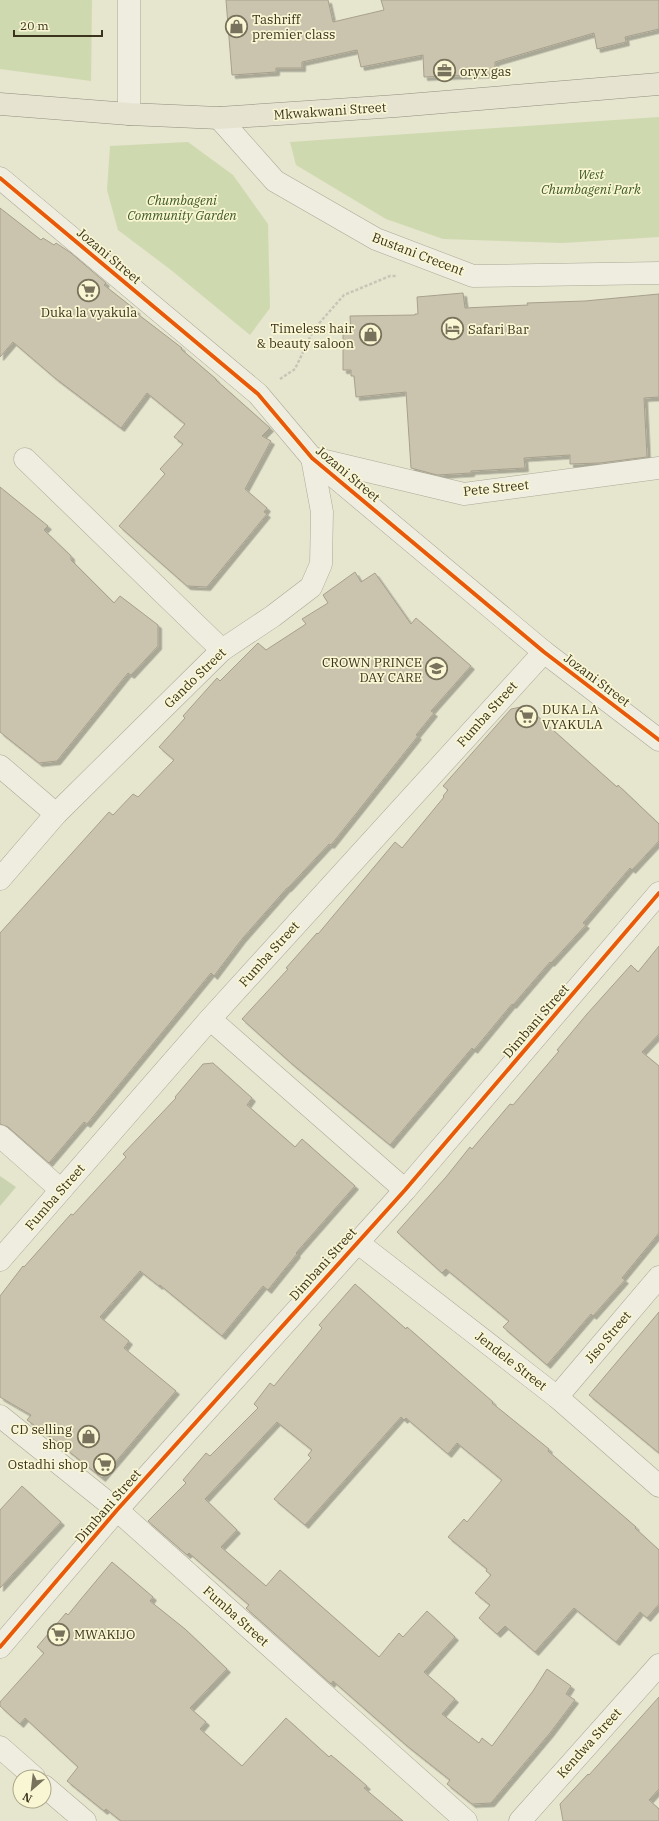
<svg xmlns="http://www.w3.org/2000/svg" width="659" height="1821" viewBox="0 0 659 1821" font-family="'IBM Plex Serif',serif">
<defs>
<filter id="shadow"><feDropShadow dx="3.5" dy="3.5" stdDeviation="0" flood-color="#0004"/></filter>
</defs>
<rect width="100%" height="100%" fill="#e6e5ce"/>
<g fill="#cfd9af">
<path d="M 0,0 L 92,0 L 91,81 L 0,69 Z"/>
<path d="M 659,117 L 659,237 L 563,243 L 443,239 L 386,219 L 296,165 L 290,142 Z"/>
<path d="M 188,142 L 233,175 L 268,224 L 270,308 L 250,335 L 171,270 L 118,230 L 107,190 L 110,146 Z"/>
</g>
<path fill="#cad3af" d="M 0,1176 L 16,1187 L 0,1206 Z"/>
<g fill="#cac4ae" stroke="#a7a08d" filter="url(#shadow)">
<path d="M 226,0 L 328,0 L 333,22 L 384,10 L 381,0 L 659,0 L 659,29 L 625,37 L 626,42 L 597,49 L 594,33 L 495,62 L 495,74 L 424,77 L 423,55 L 361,67 L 357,50 L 302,62 L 302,68 L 276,68 L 276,72 L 232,75 Z"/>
<path d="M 0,208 L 41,240 L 43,238 L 54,245 L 56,243 L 71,253 L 106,283 L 104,285 L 137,311 L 135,312 L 182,348 L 181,349 L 216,379 L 216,380 L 270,428 L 262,436 L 271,441 L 245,489 L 267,508 L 264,512 L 267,514 L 207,587 L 187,586 L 119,526 L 165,474 L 160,469 L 183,444 L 174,437 L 185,424 L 147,393 L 121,428 L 55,378 L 13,342 L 0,357 Z"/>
<path d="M 463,293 L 465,308 L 528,305 L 527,303 L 585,301 L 659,294 L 659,397 L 644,398 L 647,457 L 600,463 L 570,464 L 570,455 L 524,458 L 525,468 L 471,471 L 471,473 L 437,475 L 411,468 L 406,392 L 356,397 L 354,376 L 351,376 L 351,370 L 343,370 L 343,333 L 351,333 L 350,316 L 415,315 L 415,314 L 418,314 L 417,297 Z"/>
<path d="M 0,487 L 48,526 L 44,530 L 71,556 L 71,560 L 114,603 L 120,596 L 158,625 L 158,646 L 131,675 L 128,673 L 57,761 L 39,763 L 0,732 Z"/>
<path d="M 355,572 L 361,582 L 375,573 L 411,624 L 416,618 L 471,666 L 431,711 L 434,713 L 416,735 L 418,736 L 331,845 L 329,844 L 288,888 L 287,888 L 242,939 L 214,976 L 211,973 L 87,1124 L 84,1122 L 49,1163 L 8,1127 L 0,1124 L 0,933 L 109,812 L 113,815 L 133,794 L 138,797 L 174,760 L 159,747 L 185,718 L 183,716 L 217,678 L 220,681 L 258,643 L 266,650 L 306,624 L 302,619 L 328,603 L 323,595 Z"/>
<path d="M 526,706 L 617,787 L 618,785 L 659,824 L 659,841 L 632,870 L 630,868 L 583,923 L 586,925 L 551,963 L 550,962 L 513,1005 L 512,1004 L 474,1050 L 472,1048 L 390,1145 L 291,1063 L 242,1019 L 288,969 L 286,968 L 317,933 L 318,934 L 395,842 L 402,848 L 444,797 L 443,796 L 448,790 L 443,786 L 511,709 Z"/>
<path d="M 659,946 L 659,1034 L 642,1052 L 659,1066 L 659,1233 L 622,1278 L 625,1280 L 593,1316 L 591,1314 L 547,1365 L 503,1327 L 509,1321 L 446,1269 L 442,1273 L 397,1232 L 446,1177 L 470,1147 L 472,1149 L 510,1104 L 513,1105 L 559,1051 L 557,1050 L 587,1014 L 631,965 L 638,972 Z"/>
<path d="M 213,1063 L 252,1098 L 247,1105 L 295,1147 L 302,1139 L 355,1186 L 296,1253 L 297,1254 L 268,1290 L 263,1286 L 222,1336 L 160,1285 L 159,1286 L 140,1271 L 100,1317 L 129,1341 L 124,1348 L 176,1391 L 102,1478 L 56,1441 L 27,1420 L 31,1415 L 0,1397 L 0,1296 L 23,1266 L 24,1267 L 71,1214 L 73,1215 L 126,1157 L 123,1154 L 176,1098 L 175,1097 L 203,1064 Z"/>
<path d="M 355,1284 L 406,1329 L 407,1327 L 493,1402 L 492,1403 L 549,1449 L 548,1451 L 636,1527 L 635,1528 L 659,1550 L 659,1604 L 647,1618 L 640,1612 L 616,1642 L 574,1608 L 535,1652 L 505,1626 L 497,1634 L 479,1618 L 490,1605 L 475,1593 L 491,1575 L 486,1571 L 487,1569 L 448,1537 L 464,1519 L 467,1522 L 502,1480 L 457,1443 L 448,1454 L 406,1418 L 404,1420 L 401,1417 L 305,1525 L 274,1499 L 311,1458 L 308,1455 L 312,1450 L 277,1422 L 205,1499 L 237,1530 L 221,1547 L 266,1586 L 280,1570 L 379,1657 L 399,1633 L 403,1637 L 427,1611 L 455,1637 L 424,1672 L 455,1699 L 442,1714 L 479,1743 L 482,1738 L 492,1746 L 533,1691 L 547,1669 L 571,1686 L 566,1694 L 575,1700 L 550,1733 L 491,1803 L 472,1804 L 447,1784 L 450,1780 L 406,1745 L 333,1681 L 331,1684 L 246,1608 L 249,1605 L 189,1553 L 187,1555 L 148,1521 L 186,1483 L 183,1480 L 206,1453 L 210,1456 L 258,1408 L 254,1404 L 270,1383 L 274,1386 L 322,1328 L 319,1325 Z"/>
<path d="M 659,1312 L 659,1453 L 589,1395 Z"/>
<path d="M 22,1486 L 61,1522 L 0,1588 L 0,1510 Z"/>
<path d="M 112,1562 L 153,1597 L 150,1601 L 185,1629 L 227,1669 L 190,1708 L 206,1722 L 200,1729 L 242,1766 L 286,1718 L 329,1757 L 331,1755 L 367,1786 L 364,1788 L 403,1821 L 121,1821 L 106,1809 L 104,1811 L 67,1781 L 78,1767 L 25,1718 L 20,1724 L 0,1706 L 0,1702 L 44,1653 L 37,1647 L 66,1613 L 68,1615 L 81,1599 Z"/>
<path d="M 659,1697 L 659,1789 L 649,1800 L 659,1809 L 659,1821 L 563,1821 L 560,1804 L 588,1774 L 589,1775 Z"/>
</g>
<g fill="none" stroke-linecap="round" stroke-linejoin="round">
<defs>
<g id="street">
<path d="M 129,0 L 129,114"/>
<path d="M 219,118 L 275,181 L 376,239 L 473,276 L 659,273"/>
<path d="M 0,178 L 258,394 L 312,458 L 544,652 L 659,740"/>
<path d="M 25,459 L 222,650"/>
<path d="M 317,459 L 464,494 L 659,468"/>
<path d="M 0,766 L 56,814"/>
<path d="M 0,879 L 56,814 L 222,650 L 273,616 L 311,587 L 321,564 L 322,512 L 312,458"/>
<path d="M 210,1019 L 405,1190"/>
<path d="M 0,1136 L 61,1190"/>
<path d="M 357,1242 L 557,1397 L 659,1486"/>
<path d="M 0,1260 L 210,1019 L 544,652"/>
<path d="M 557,1397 L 659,1277"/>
<path d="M 0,1416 L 117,1510 L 466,1821"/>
<path d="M 0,1647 L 117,1510 L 405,1190 L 659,893"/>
<path d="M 0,1747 L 34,1777"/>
<path d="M 44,1786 L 85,1821"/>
<path d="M 520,1821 L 659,1665"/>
</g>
<path id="primary" d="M 0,104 L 129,114 L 219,118 L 396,106 L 659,84"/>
</defs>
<use href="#street" stroke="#aca896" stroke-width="23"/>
<use href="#primary" stroke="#918e7e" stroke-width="23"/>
<path stroke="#c7c5b6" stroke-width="2.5" stroke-dasharray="3 2" stroke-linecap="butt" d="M 280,379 L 295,369 L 314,329 L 344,295 L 390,276 L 396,276"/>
<use href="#street" stroke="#eeede0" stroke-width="22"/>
<use href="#primary" stroke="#e6e4d1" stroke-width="22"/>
<defs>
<g id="cycleway">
<path d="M 0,178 L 258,394 L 312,458 L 544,652 L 659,740"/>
<path d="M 0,1647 L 117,1510 L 405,1190 L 659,893"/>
</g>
</defs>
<use href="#cycleway" stroke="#f8f6d3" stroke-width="6"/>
<use href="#cycleway" stroke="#e8590c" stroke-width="4"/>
</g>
<defs>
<symbol id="shop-ring" viewBox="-11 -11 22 22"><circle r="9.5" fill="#f8f6d3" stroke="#78715b" stroke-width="1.5"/><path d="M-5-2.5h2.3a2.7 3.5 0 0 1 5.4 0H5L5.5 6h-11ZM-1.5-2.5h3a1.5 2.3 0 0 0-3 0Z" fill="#78715b"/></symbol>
<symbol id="office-ring" viewBox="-11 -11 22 22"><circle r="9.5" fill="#f8f6d3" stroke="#78715b" stroke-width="1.5"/><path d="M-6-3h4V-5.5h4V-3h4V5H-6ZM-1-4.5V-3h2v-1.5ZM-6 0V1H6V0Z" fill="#78715b"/></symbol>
<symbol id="supermarket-ring" viewBox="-11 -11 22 22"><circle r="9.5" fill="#f8f6d3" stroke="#78715b" stroke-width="1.5"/><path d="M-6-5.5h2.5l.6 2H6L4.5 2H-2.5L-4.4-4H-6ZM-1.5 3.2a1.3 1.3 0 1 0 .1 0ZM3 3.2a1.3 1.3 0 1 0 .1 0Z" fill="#78715b"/></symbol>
<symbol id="hotel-ring" viewBox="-11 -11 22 22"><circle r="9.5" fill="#f8f6d3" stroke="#78715b" stroke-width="1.5"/><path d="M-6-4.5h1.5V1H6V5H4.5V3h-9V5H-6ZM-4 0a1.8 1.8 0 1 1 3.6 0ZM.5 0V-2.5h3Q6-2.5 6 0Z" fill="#78715b"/></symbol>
<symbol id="school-ring" viewBox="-11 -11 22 22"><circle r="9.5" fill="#f8f6d3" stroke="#78715b" stroke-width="1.5"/><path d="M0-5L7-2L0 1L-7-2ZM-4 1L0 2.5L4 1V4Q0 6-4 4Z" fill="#78715b"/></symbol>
</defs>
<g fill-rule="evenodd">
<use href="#shop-ring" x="224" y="14" width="25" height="25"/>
<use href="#office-ring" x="432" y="58" width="25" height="25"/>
<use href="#supermarket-ring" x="76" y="278" width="25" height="25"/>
<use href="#hotel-ring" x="440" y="316" width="25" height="25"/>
<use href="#shop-ring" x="358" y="322" width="25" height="25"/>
<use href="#school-ring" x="424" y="656" width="25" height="25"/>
<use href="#supermarket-ring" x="514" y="704" width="25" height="25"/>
<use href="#shop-ring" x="76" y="1424" width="25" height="25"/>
<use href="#supermarket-ring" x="92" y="1452" width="25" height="25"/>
<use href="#supermarket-ring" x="46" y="1622" width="25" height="25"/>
</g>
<g text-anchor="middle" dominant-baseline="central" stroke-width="3.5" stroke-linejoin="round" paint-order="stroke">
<g font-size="13" fill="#3c331d" stroke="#f8f6d3" text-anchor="start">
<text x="252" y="19">Tashriff<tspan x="252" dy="15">premier class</tspan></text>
<text x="460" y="71">oryx gas</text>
<text x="89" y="312" text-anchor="middle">Duka la vyakula</text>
<text x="354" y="328" text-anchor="end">Timeless hair<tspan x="354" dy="15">&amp; beauty saloon</tspan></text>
<text x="468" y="329">Safari Bar</text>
<text x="422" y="662" text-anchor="end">CROWN PRINCE<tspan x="422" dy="15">DAY CARE</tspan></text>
<text x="542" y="709">DUKA LA<tspan x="542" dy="15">VYAKULA</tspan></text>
<text x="72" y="1429" text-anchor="end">CD selling<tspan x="72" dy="15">shop</tspan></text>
<text x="88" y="1464" text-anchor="end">Ostadhi shop</text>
<text x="74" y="1634">MWAKIJO</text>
</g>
<g font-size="13" fill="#3c331d" stroke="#f8f6d3">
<text transform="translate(330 111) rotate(-4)">Mkwakwani Street</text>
<text transform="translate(418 254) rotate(21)">Bustani Crecent</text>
<text transform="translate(109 256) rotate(40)">Jozani Street</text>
<text transform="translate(348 474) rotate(40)">Jozani Street</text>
<text transform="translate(496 488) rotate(-6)">Pete Street</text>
<text transform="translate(195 678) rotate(-44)">Gando Street</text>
<text transform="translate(597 680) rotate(37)">Jozani Street</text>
<text transform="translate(487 714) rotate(-48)">Fumba Street</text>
<text transform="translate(269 954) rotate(-48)">Fumba Street</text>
<text transform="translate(536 1021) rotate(-49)">Dimbani Street</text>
<text transform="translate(55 1197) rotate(-49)">Fumba Street</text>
<text transform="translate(323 1264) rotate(-48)">Dimbani Street</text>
<text transform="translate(608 1337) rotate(-50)">Jiso Street</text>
<text transform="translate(511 1361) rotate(38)">Jendele Street</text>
<text transform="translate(108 1506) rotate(-49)">Dimbani Street</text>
<text transform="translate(236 1616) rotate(42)">Fumba Street</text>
<text transform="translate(589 1743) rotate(-48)">Kendwa Street</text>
</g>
<g font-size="13" font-style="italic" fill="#3f5a22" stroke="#f8f6d3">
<text x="591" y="174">West<tspan x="591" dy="15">Chumbageni Park</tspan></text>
<text x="182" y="200">Chumbageni<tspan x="182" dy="15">Community Garden</tspan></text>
</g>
</g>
<g transform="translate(32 1789) rotate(208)"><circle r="19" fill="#f8f6d3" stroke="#ada88a"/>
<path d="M0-3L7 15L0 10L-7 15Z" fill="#78715b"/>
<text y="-6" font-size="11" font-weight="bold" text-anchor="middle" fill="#3c331d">N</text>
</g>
<path d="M14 30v6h88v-6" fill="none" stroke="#3c331d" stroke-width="2"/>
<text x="20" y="30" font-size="12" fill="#3c331d" stroke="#f8f6d3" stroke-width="3" paint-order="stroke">20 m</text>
</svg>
